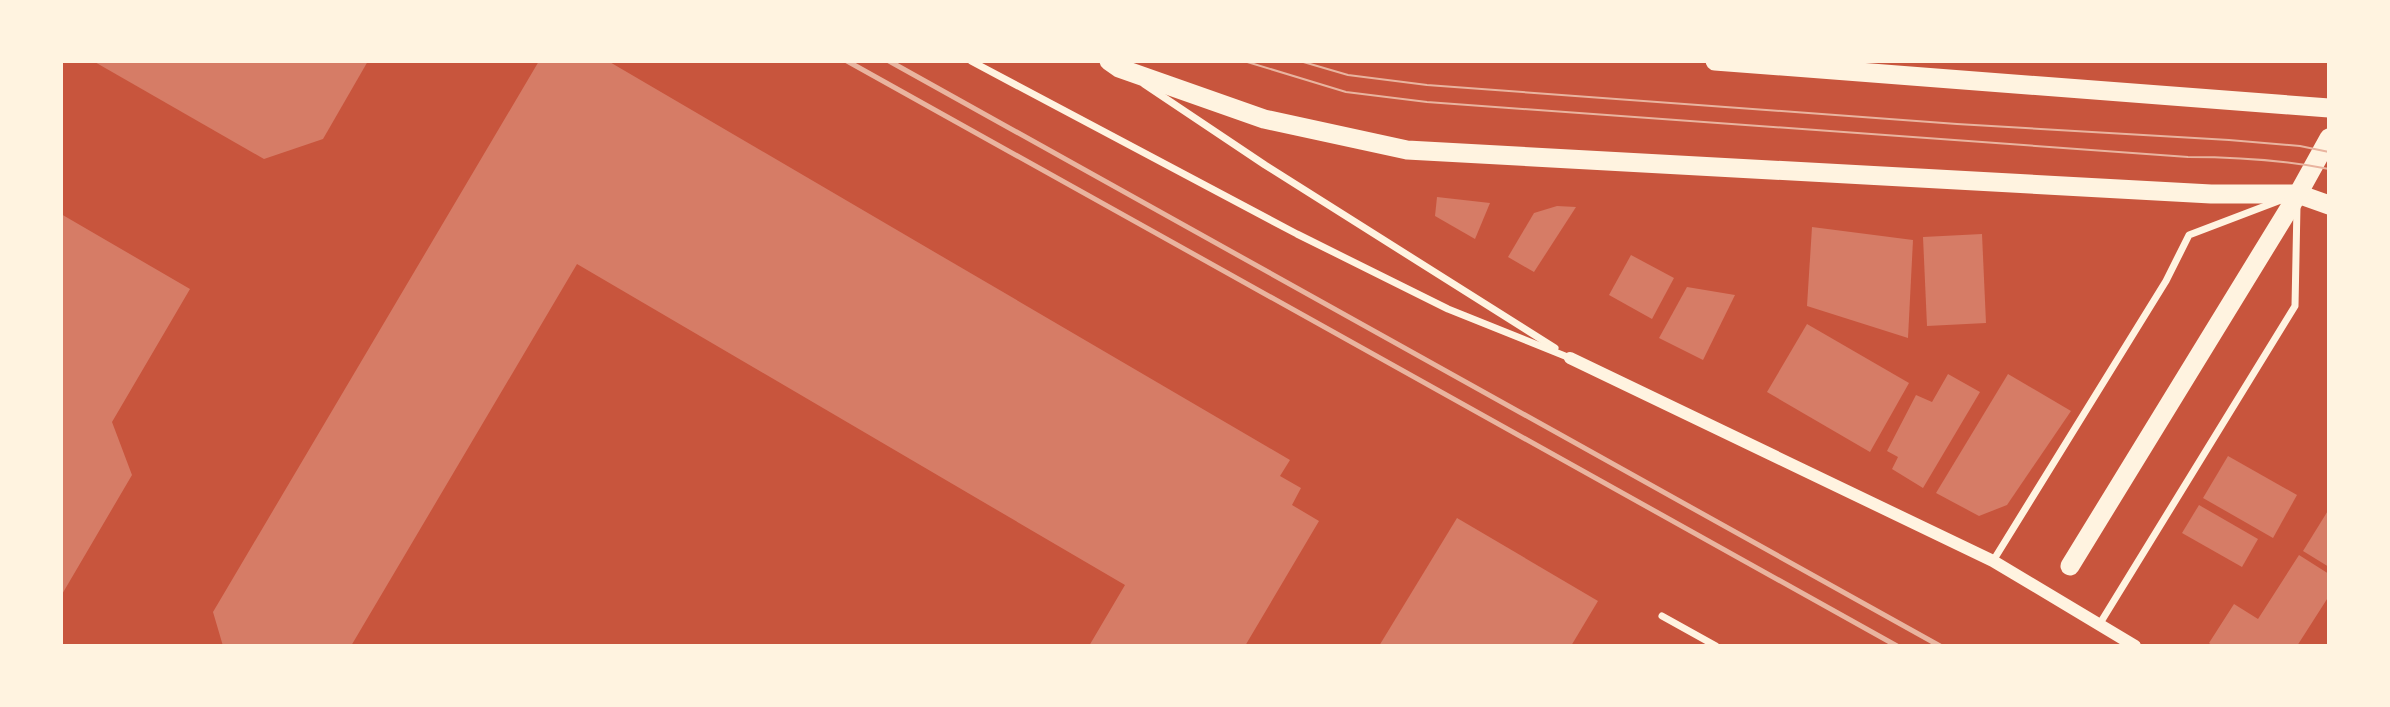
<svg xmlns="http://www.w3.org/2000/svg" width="2390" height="707" viewBox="0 0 2390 707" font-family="'DejaVu Sans',sans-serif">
<rect width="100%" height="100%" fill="#c8553d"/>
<g fill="#d67c66">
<path d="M 93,61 L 368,61 L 323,139 L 264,159 Z"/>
<path d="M 539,61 L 608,61 L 1290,460 L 1280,476 L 1301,488 L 1292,505 L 1319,521 L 1245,646 L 1089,646 L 1125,585 L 577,264 L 351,646 L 223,646 L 213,612 Z"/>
<path d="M 1437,197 L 1490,203 L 1475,239 L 1435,216 Z"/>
<path d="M 1557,206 L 1576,207 L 1534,272 L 1508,257 L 1534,213 Z"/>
<path d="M 61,214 L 190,289 L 112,422 L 132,475 L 61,596 Z"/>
<path d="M 1812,227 L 1913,240 L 1908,338 L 1807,306 Z"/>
<path d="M 1982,234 L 1986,323 L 1927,326 L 1923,237 Z"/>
<path d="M 1631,255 L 1674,278 L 1652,319 L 1609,295 Z"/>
<path d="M 1687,287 L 1735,295 L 1703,360 L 1659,338 Z"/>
<path d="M 1807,324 L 1909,383 L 1870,452 L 1767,392 Z"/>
<path d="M 1948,374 L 1980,392 L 1923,488 L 1892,469 L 1898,457 L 1887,451 L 1916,395 L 1932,402 Z"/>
<path d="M 2008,374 L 2071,411 L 2007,505 L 1979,516 L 1936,493 Z"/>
<path d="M 2228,456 L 2297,495 L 2273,538 L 2203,498 Z"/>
<path d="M 2199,505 L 2258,539 L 2242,567 L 2182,533 Z"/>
<path d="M 2329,509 L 2329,567 L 2303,551 Z"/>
<path d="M 1457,518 L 1598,601 L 1571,646 L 1379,646 Z"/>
<path d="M 2299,555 L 2329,574 L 2329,596 L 2297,646 L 2213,646 L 2209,643 L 2234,604 L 2258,619 Z"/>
</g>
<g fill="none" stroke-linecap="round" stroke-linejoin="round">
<g stroke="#fff3e0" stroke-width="7">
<path d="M 971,61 L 1297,234 L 1448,309 L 1570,358"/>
<path d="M 1144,84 L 1265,165 L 1555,348"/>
<path d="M 1993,561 L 2166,281 L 2189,235 L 2281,200"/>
<path d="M 1662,616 L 1716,646"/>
<path d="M 2099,625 L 2295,306 L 2297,206"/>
</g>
<path stroke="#fff3e0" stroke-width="12" d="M 1570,358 L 1993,561 L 2135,646"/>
<g stroke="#fff3e0" stroke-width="19">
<path d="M 1109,61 L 1119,68 L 1264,119 L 1407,150 L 2211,194 L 2298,194 L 2329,205"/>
<path d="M 1715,61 L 2329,108"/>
<path d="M 2070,566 L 2298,194 L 2329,138"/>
</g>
<g stroke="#e9b49f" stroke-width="2">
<path d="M 1244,61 L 1346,92 L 1427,102 L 2188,157 C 2235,157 2283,160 2329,169"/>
<path d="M 1300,61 L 1348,75 L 1427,85 L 1957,124 L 2229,140 L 2300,146 L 2329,152"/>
</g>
<g stroke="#e9b49f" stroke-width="5">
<path d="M 847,61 L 1897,646"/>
<path d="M 889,61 L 1940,646"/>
</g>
</g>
<rect width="2390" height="707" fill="none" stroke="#fff3e0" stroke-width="126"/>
</svg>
